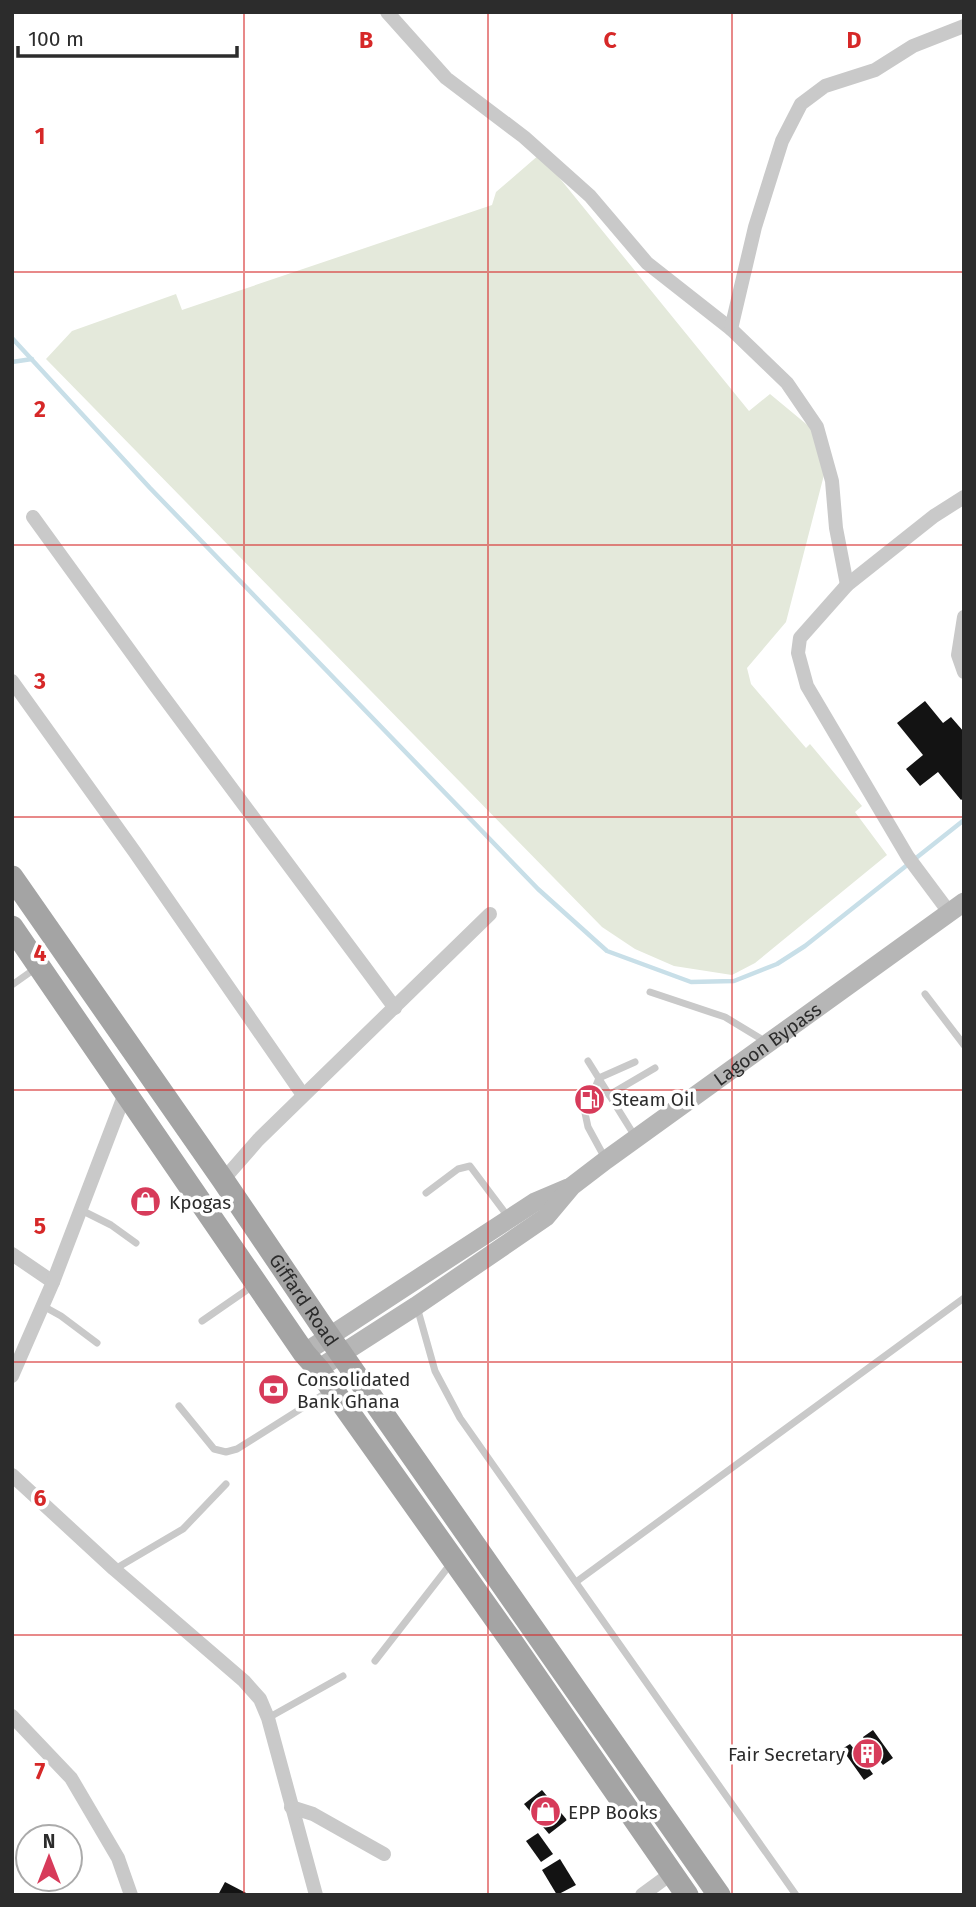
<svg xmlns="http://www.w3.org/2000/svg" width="976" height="1907" viewBox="0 0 976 1907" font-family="'Fira Sans',sans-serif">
<rect width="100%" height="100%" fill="#fff"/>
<path fill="#e4e9db" d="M 540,154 L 749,411 L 770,394 L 811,428 L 825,471 L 786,622 L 747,668 L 751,684 L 806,748 L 810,744 L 862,806 L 855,812 L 887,855 L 755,963 L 732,975 L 674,966 L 635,949 L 602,927 L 46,359 L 72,331 L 176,294 L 182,310 L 492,205 L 496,192 Z"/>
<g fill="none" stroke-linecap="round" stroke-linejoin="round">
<g stroke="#c8dfe8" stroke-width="4.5">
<path d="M 12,338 L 150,488 L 538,889 L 607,951 L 691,982 L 734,981 L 777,964 L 805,946 L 964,820"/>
<path d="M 12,362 L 32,359"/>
</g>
</g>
<g fill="#131313">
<path d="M 925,701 L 943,723 L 951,717 L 964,732 L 964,798 L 961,800 L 938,772 L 920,786 L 906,769 L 923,755 L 897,723 Z"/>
<path d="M 873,1730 L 893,1758 L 883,1765 L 879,1760 L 868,1767 L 873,1774 L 864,1780 L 842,1749 L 850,1744 L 855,1750 L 866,1742 L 863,1737 Z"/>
<path d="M 542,1790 L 567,1820 L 549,1834 L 524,1804 Z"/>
<path d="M 538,1833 L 553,1854 L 541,1862 L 526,1841 Z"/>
<path d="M 560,1859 L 576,1885 L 557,1895 L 542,1870 Z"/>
<path d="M 225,1882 L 250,1895 L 218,1895 Z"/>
</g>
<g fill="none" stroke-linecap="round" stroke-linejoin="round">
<g stroke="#c9c9c9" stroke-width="7">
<path d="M 12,985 L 36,968"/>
<path d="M 650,992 L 725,1017 L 768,1043"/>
<path d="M 925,994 L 964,1045"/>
<path d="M 588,1061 L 636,1138"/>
<path d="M 609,1095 L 655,1068"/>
<path d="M 606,1160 L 588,1127 L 585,1113 L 599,1078 L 635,1062"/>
<path d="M 426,1193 L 458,1169 L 470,1166 L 509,1218"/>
<path d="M 81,1210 L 111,1225 L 136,1243"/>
<path d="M 43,1306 L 61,1316 L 97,1343"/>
<path d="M 417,1307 L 435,1371 L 460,1418 L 796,1895"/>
<path d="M 202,1321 L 254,1285"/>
<path d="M 179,1406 L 214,1449 L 226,1452 L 237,1449 L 329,1391"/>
<path d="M 115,1569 L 183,1529 L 226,1484"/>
<path d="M 576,1582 L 964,1298"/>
<path d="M 375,1661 L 452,1562"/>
<path d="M 268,1718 L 343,1676"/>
</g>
<g stroke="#c9c9c9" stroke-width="14">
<path d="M 387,12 L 446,78 L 524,137 L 590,196 L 647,263 L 731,329 L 787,383 L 817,427 L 832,481 L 836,528 L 847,585"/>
<path d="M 731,329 L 755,227 L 782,141 L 801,104 L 825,86 L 875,70 L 913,46 L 964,26"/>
<path d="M 33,517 L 154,684 L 395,1008"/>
<path d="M 964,617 L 958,655 L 964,672"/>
<path d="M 12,681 L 134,851 L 303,1095"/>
<path d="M 949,912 L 908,857 L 807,686 L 798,653 L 800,638 L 847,585 L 934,516 L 964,497"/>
<path d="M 223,1180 L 258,1140 L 490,914"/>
<path d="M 12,1254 L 53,1282"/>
<path d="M 12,1376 L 53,1282 L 126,1091"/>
<path d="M 12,1475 L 114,1569 L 244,1681 L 260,1699 L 268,1718 L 316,1895"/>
<path d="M 12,1716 L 71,1778 L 118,1858 L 131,1895"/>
<path d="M 291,1807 L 313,1814 L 384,1854"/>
<path d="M 642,1895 L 672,1873"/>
</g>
<g stroke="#b6b6b6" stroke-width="19">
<path d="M 304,1353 L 535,1202 L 568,1188"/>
<path id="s1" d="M 318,1369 L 416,1306 L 546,1217 L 572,1186 L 606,1160 L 964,902"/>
</g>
<g stroke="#a4a4a4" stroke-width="23">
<path id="s2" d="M 12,877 L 223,1180 L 330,1338 L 719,1895"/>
<path d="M 12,927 L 304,1353 L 318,1369 L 509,1638 L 687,1895"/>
</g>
</g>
<path fill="none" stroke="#d62828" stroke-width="2" stroke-opacity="0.55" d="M 244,12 L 244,1895M 488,12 L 488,1895M 732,12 L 732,1895M 12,272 L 964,272M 12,545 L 964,545M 12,817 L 964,817M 12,1090 L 964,1090M 12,1362 L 964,1362M 12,1635 L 964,1635"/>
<defs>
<symbol id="fuel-disc" viewBox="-11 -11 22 22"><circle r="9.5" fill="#d73b5a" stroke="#fff"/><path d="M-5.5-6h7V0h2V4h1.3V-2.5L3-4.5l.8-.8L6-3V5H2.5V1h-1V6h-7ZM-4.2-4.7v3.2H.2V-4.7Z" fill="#fff"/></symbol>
<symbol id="shop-disc" viewBox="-11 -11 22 22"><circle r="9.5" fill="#d73b5a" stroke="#fff"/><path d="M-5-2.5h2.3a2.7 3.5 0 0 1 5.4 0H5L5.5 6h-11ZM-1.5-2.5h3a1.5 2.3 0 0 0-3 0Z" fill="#fff"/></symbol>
<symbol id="bank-disc" viewBox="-11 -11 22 22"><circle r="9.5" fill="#d73b5a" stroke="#fff"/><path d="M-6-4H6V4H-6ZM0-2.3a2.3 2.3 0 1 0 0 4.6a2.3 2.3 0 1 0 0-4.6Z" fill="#fff"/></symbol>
<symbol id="building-disc" viewBox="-11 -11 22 22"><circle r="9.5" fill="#d73b5a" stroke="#fff"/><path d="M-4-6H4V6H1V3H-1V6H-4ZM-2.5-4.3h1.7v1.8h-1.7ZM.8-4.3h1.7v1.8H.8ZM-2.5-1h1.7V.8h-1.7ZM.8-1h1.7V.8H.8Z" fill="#fff"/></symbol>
</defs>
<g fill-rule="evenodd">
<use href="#fuel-disc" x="572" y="1082" width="35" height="35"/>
<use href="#shop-disc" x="128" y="1184" width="35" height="35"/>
<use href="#bank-disc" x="256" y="1372" width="35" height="35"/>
<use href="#building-disc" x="850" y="1736" width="35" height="35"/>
<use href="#shop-disc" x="528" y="1794" width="35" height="35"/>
</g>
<g text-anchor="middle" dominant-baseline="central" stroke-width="7" stroke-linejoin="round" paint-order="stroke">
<g font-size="19" fill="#2c2c2c" stroke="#fff">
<text stroke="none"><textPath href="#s1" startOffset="556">Lagoon Bypass</textPath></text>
<text stroke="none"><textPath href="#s2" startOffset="514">Giffard Road</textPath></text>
</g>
<g font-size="19" fill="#2c2c2c" stroke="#fff" text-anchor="start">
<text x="612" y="1099">Steam Oil</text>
<text x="169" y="1202">Kpogas</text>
<text x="297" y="1379">Consolidated<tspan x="297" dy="22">Bank Ghana</tspan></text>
<text x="845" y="1754" text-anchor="end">Fair Secretary</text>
<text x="568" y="1812">EPP Books</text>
</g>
</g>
<g font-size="23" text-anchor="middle" font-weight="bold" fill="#d62828" stroke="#fff" stroke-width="7" stroke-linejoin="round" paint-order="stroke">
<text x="366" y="48">B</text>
<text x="610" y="48">C</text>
<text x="854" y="48">D</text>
<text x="40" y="144">1</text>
<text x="40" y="417">2</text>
<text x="40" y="689">3</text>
<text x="40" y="961">4</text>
<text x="40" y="1234">5</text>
<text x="40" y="1506">6</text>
<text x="40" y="1779">7</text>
</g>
<rect width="976" height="1907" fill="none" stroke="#2c2c2c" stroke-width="28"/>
<g transform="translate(49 1858)"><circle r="33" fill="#ffffff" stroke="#ababab" stroke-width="2"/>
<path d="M0-5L12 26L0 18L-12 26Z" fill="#d73b5a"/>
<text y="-10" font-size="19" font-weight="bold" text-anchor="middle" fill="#2c2c2c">N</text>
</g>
<path d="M18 46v10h219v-10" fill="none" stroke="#2c2c2c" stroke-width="3.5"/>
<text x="28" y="46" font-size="21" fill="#2c2c2c" stroke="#ffffff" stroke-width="5" paint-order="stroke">100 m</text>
</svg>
